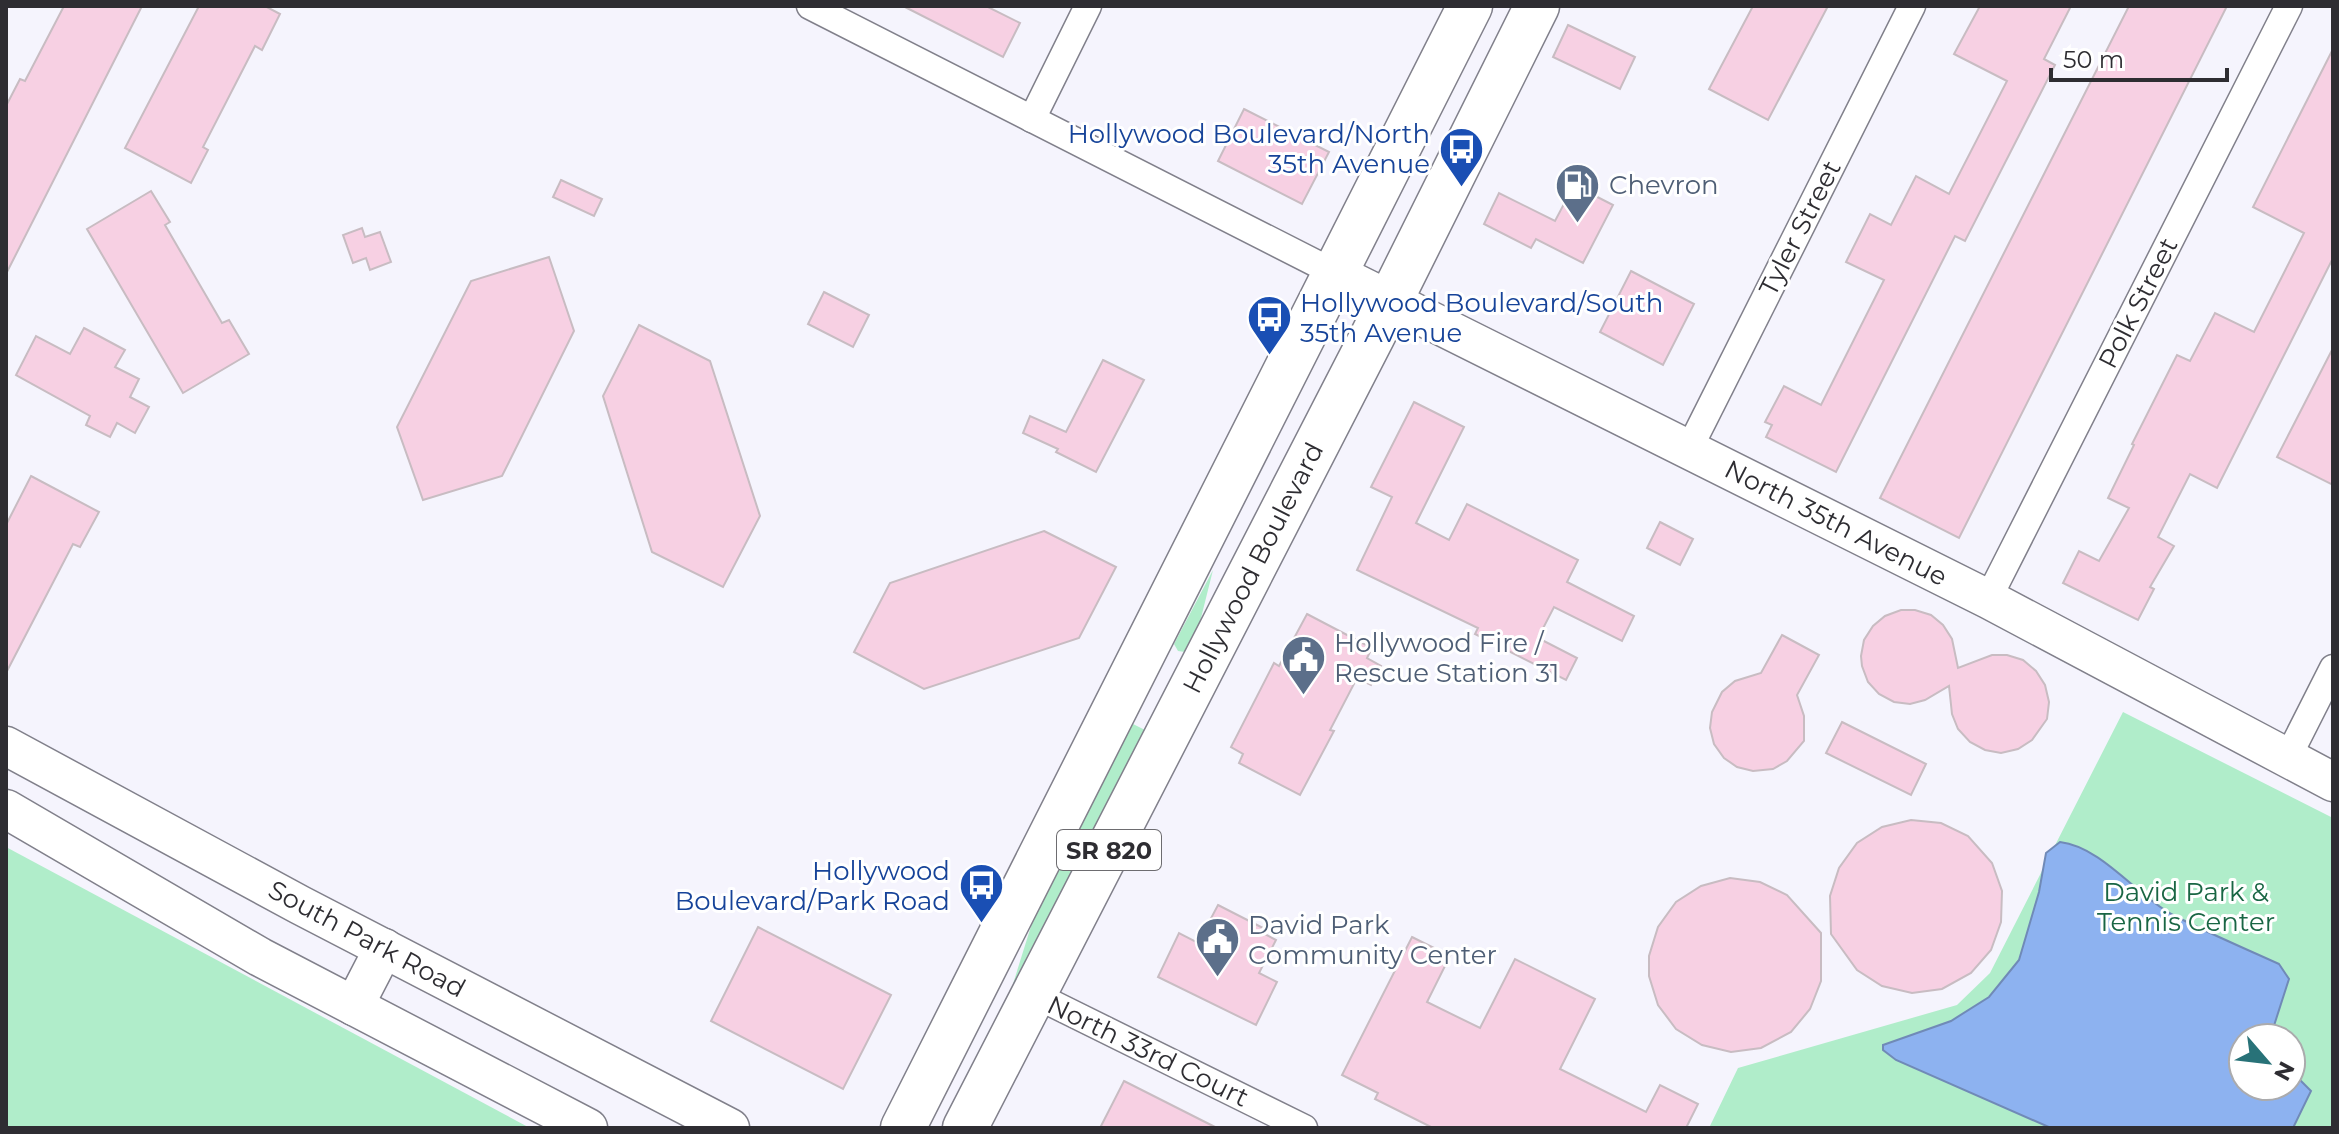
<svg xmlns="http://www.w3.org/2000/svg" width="2339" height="1134" viewBox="0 0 2339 1134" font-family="Montserrat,sans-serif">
<rect width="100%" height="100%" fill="#f5f4fd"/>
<g fill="#b0edca" fill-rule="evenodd">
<path d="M 1213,570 L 1200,622 L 1185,652 L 1178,651 L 1174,644 Z"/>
<path d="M 2123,712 L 2333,818 L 2333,1128 L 1709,1128 L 1738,1068 L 1957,1005 L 1990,973 ZM 2243,1038 L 2291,1038 L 2291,1086 L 2243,1086 Z"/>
<path d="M 1133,724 L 1145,730 L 1016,985 L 1013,984 L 1046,878 Z"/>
<path d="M 6,847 L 528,1127 L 6,1128 Z"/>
</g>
<path fill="#8db2f0" stroke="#708ab7" stroke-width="2" d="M 2060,842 C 2102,847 2137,896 2173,915 C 2208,933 2244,948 2279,964 L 2289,979 L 2270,1038 L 2243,1038 L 2243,1086 L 2291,1086 L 2291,1071 L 2311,1091 L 2293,1128 L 2051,1128 L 1896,1060 L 1883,1050 L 1883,1045 L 1951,1021 L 1989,997 L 2019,960 L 2039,892 L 2046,853 Z"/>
<g fill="#f7d0e3" stroke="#c8bcc2" stroke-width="2">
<path d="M 64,6 L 142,6 L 6,274 L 6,106 L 20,79 L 25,81 Z"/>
<path d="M 199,6 L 265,6 L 280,14 L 262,50 L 255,46 L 203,147 L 208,150 L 191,183 L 125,148 Z"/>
<path d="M 903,6 L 986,6 L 1020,23 L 1003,57 Z"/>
<path d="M 1753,6 L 1828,6 L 1768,120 L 1709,89 Z"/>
<path d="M 1980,6 L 2071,6 L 2044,59 L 2055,65 L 1965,241 L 1955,236 L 1836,472 L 1766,437 L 1772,425 L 1765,422 L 1784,386 L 1821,405 L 1884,280 L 1846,262 L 1870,214 L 1891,225 L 1916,176 L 1949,194 L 2007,81 L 1954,54 Z"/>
<path d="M 2129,6 L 2227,6 L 1959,538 L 1880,498 Z"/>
<path d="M 1568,25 L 1635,57 L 1620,89 L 1553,57 Z"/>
<path d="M 2333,49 L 2333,258 L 2217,488 L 2190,474 L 2158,537 L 2174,546 L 2150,587 L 2154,589 L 2138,620 L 2063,583 L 2079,551 L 2099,561 L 2129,508 L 2108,498 L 2134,445 L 2132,444 L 2177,355 L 2190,361 L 2215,313 L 2254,332 L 2304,233 L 2253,207 Z"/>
<path d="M 1244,109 L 1329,152 L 1302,204 L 1218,161 Z"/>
<path d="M 561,180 L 602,199 L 594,216 L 553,197 Z"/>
<path d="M 1574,185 L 1613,205 L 1583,263 L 1536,239 L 1531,248 L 1484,224 L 1499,193 L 1555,221 Z"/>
<path d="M 151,191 L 170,222 L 165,225 L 222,323 L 229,320 L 249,354 L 183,393 L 87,229 Z"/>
<path d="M 362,228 L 365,237 L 380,232 L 391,262 L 370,270 L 366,258 L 353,263 L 343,235 Z"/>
<path d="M 549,257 L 574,331 L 502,476 L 423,500 L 397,427 L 471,281 Z"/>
<path d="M 1631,271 L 1694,304 L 1663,365 L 1600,332 Z"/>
<path d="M 824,292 L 869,315 L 853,347 L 808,324 Z"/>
<path d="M 639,325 L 710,361 L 760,516 L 723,587 L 652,552 L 603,396 Z"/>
<path d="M 84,328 L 125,350 L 115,367 L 139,379 L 130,397 L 149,407 L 135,433 L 117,423 L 110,437 L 86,425 L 90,416 L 16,375 L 36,336 L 70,354 Z"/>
<path d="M 2333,348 L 2333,485 L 2277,457 Z"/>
<path d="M 1103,360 L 1144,380 L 1096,472 L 1056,452 L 1058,449 L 1023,433 L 1030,416 L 1066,432 Z"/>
<path d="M 1414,402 L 1464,427 L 1416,523 L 1449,540 L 1467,504 L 1578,560 L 1567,582 L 1634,616 L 1622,641 L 1554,607 L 1538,638 L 1577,658 L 1566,680 L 1475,634 L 1478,628 L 1357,570 L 1392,497 L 1371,487 Z"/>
<path d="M 31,476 L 99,512 L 80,547 L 73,544 L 6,673 L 6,525 Z"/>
<path d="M 1660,522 L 1693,539 L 1680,565 L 1647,548 Z"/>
<path d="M 1044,531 L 1116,567 L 1079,638 L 924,689 L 854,652 L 890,583 Z"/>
<path d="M 1901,610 L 1915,610 L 1931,615 L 1943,625 L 1952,639 L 1958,668 L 1992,655 L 2007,655 L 2023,660 L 2036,671 L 2045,685 L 2049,702 L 2047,719 L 2032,740 L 2018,749 L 2001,753 L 1985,750 L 1970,742 L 1958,729 L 1952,714 L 1949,686 L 1925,700 L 1910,704 L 1894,702 L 1879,694 L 1868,682 L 1862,666 L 1861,656 L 1864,640 L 1873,626 L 1885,616 Z"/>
<path d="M 1307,614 L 1372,648 L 1367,658 L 1381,666 L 1371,685 L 1357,678 L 1330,730 L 1334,731 L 1300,795 L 1239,763 L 1243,754 L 1231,747 L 1274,663 L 1279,666 Z"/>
<path d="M 1782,635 L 1819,655 L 1797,695 L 1804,716 L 1804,741 L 1787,761 L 1773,769 L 1753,771 L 1737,767 L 1724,758 L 1714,744 L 1710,728 L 1712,712 L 1722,692 L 1735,681 L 1761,673 Z"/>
<path d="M 1842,722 L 1926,764 L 1911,795 L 1826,753 Z"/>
<path d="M 1911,820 L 1941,823 L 1968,836 L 1992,863 L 2002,891 L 2001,922 L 1991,950 L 1971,973 L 1942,989 L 1912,993 L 1882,986 L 1857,970 L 1831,934 L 1830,896 L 1839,868 L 1857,843 L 1882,827 Z"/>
<path d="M 1730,878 L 1760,882 L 1787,895 L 1821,933 L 1821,981 L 1810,1009 L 1791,1032 L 1761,1048 L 1731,1052 L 1702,1045 L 1676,1029 L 1658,1005 L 1649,976 L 1649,956 L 1658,927 L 1676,902 L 1701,886 Z"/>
<path d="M 1218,905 L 1263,928 L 1261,932 L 1276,940 L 1259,973 L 1277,982 L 1256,1025 L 1158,977 L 1179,933 L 1198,943 Z"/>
<path d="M 758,927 L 891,995 L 843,1089 L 711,1021 Z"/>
<path d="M 1412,937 L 1450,956 L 1427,1002 L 1480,1028 L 1515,959 L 1595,999 L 1560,1069 L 1646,1112 L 1660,1085 L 1698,1104 L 1686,1128 L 1433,1128 L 1375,1099 L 1378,1093 L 1342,1075 Z"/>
<path d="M 1124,1081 L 1217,1128 L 1100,1128 Z"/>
</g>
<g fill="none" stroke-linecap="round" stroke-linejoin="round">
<defs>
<g id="street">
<path d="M 810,6 L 1335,273"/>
<path d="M 1032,119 L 1088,6"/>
<path d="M 1689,449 L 1912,6"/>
<path d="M 1988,599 L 2289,6"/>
<path d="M 2287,759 L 2333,668"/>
<path d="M 1035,995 L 1304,1128"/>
</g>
<g id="secondary">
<path d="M 1335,273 L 1988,599 L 2333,782"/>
<path d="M 6,746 L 300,905 L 730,1128"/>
<path d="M 6,809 L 260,957 L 588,1128"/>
<path d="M 354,1006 L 384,948"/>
</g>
<g id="highway">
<path d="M 903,1128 L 1470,6"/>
<path d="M 965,1128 L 1373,335 L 1537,6"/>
</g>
</defs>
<use href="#street" stroke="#81808b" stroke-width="29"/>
<use href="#secondary" stroke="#81808b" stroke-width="41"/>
<use href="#highway" stroke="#81808b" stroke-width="47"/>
<use href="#street" stroke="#fff" stroke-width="26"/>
<use href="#secondary" stroke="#fff" stroke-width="38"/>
<use href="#highway" stroke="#fff" stroke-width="44"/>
</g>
<defs>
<symbol id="bus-pin" viewBox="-11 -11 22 30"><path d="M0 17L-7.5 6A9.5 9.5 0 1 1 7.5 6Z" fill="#1a4fb4" stroke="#fff"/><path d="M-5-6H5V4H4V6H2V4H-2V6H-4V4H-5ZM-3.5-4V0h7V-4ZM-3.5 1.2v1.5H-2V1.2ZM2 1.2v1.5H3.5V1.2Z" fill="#fff"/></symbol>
<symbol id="fuel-pin" viewBox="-11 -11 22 30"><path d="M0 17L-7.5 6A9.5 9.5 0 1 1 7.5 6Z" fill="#5c6f8a" stroke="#fff"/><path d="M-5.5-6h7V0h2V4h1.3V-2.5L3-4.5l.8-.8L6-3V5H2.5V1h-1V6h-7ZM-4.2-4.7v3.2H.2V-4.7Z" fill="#fff"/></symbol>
<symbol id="civic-pin" viewBox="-11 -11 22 30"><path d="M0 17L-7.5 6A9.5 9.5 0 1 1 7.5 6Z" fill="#5c6f8a" stroke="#fff"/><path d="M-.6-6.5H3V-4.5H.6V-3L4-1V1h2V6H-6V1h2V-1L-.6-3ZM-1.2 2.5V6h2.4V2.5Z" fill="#fff"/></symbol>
</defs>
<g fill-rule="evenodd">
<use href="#bus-pin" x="1436" y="124" width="51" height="69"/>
<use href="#fuel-pin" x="1552" y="160" width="51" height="69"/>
<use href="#bus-pin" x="1244" y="292" width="51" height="69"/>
<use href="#civic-pin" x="1278" y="632" width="51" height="69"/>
<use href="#bus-pin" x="956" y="860" width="51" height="69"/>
<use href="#civic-pin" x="1192" y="914" width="51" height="69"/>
</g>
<g text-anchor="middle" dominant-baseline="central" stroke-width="6" stroke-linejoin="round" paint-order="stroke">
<rect fill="#fff" stroke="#6d6c70" stroke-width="2" x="1057" y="830" width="104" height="40" rx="6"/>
<g font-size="24" font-weight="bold" fill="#2e2d32">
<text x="1109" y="850">SR 820</text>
</g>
<g font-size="26" fill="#164399" stroke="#fff" text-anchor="end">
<text x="1430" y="134">Hollywood Boulevard/North<tspan x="1430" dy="30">35th Avenue</tspan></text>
<text x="1300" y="303" text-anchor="start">Hollywood Boulevard/South<tspan x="1300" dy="30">35th Avenue</tspan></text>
<text x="950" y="871">Hollywood<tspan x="950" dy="30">Boulevard/Park Road</tspan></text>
</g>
<g font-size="26" fill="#4e5e75" stroke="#fff" text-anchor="start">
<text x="1609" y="185">Chevron</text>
<text x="1334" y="643">Hollywood Fire /<tspan x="1334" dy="30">Rescue Station 31</tspan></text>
<text x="1248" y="925">David Park<tspan x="1248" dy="30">Community Center</tspan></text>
</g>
<g font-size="26" fill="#2e2d32" stroke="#fff">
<text transform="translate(1800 228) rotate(-63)">Tyler Street</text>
<text transform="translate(2138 303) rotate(-63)">Polk Street</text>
<text transform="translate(1836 523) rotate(27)">North 35th Avenue</text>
<text transform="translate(1253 568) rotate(-63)">Hollywood Boulevard</text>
<text transform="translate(367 939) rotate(28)">South Park Road</text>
<text transform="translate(1148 1051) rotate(26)">North 33rd Court</text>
</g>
<g font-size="26" fill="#196644" stroke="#fff">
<text x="2186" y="892">David Park &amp;<tspan x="2186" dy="30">Tennis Center</tspan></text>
</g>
</g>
<rect width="2339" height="1134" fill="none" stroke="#2e2d32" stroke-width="16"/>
<g transform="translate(2267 1062) rotate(118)"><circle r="38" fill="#ffffff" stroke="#ababad" stroke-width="2"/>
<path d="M0-6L14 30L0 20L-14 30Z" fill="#287278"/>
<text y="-12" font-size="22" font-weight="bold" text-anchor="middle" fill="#2e2d32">N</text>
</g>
<path d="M2051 68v12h176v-12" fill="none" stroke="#2e2d32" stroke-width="4"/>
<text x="2063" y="68" font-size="24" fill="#2e2d32" stroke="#ffffff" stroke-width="6" paint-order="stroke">50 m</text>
</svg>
